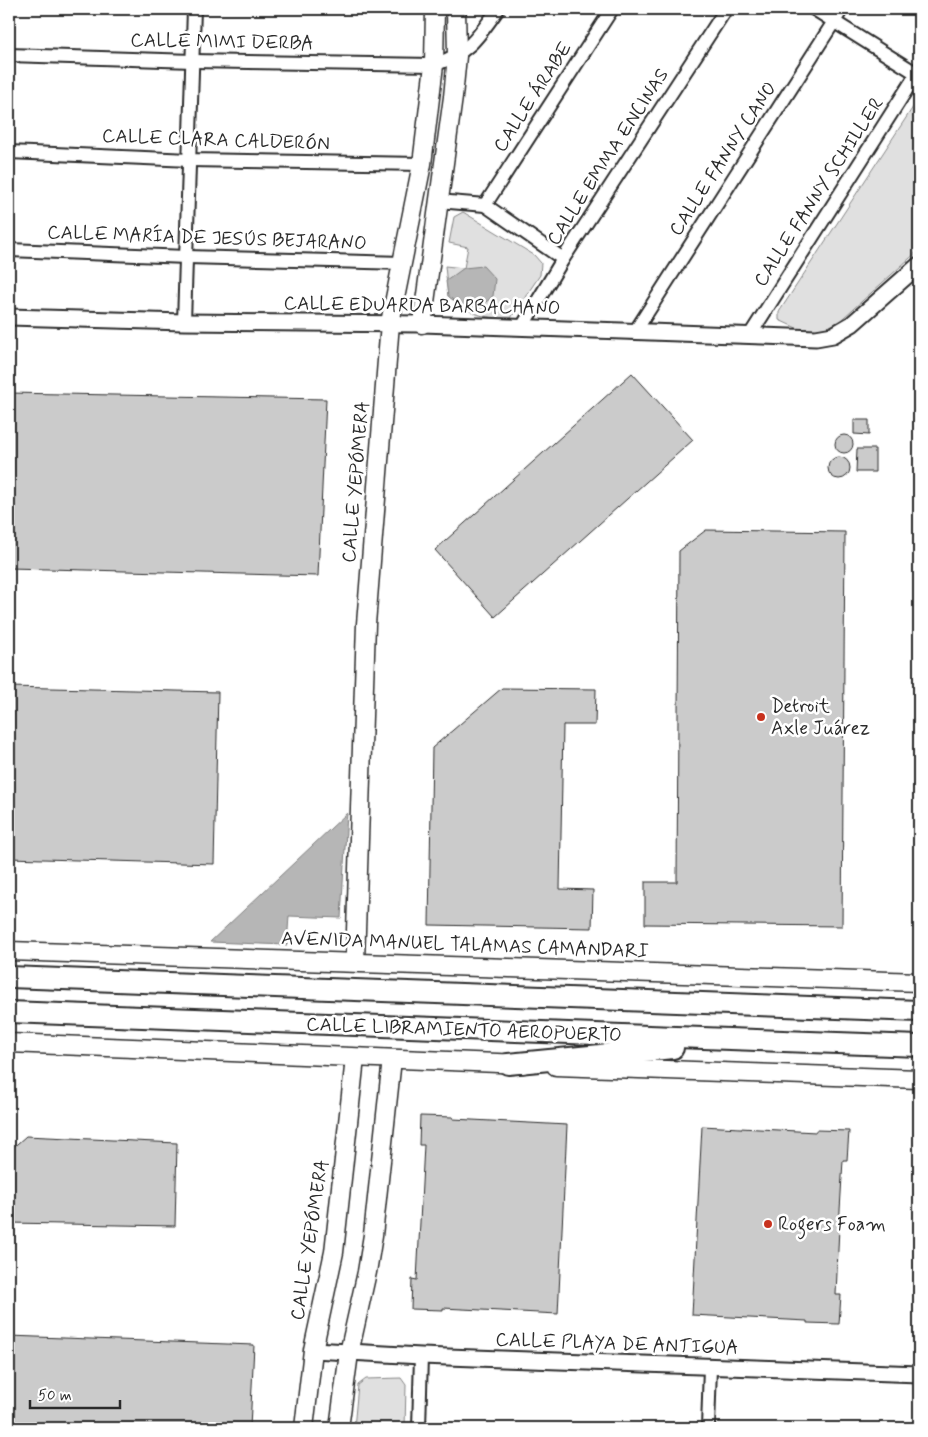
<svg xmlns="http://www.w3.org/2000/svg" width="928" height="1437" viewBox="0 0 928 1437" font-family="Mynerve,sans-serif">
<rect width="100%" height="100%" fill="#fff"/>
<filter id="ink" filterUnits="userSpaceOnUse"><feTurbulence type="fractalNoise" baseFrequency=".02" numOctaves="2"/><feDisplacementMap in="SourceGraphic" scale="10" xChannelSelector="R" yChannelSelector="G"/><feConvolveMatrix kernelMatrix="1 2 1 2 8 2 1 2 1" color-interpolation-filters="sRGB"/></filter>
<g filter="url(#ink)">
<g fill="#e0e0e0" stroke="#868686">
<path d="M 919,98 L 919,250 L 824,335 L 814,336 L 779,320 L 779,312 Z"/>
<path d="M 463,212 L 534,255 L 541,263 L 540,275 L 511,318 C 480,318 472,315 448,296 L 445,266 L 464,268 L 468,247 L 449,243 L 454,217 Z"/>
<path d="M 401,1378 L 406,1385 L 405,1428 L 354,1428 L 358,1385 L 366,1379 Z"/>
</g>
<g fill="#b6b6b6" stroke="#7e7e7e">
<path d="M 483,266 L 495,279 L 493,296 L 479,308 L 466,310 L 448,296 L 446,281 L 464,268 Z"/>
<path d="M 347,813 L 341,918 L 289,916 L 287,945 L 210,942 Z"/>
</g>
<g fill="#cbcbcb" stroke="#2b2b2b">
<path d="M 632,373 L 693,440 L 495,617 L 435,550 Z"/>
<path d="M 9,393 L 326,399 L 318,576 L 9,568 Z"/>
<path d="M 854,420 L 869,420 L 869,435 L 854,434 Z"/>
<circle cx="844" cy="444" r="9"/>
<path d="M 857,449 L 875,449 L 875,472 L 856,472 Z"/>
<circle cx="839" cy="468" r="11"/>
<path d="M 706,530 L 845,532 L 842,926 L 645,924 L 645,882 L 677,882 L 679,551 Z"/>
<path d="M 9,687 L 218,692 L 214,864 L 9,858 Z"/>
<path d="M 502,688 L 596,689 L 595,725 L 563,725 L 560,889 L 593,890 L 592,928 L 429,925 L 432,748 Z"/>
<path d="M 420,1116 L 453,1117 L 453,1119 L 567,1125 L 558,1314 L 443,1308 L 443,1310 L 411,1309 L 412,1279 L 417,1280 L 424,1145 L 419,1145 Z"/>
<path d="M 702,1126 L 816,1132 L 816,1130 L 849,1131 L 847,1160 L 843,1160 L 839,1227 L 836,1295 L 841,1295 L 839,1324 L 807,1323 L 807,1321 L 692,1315 Z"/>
<path d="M 26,1136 L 177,1143 L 175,1226 L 9,1223 L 9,1151 Z"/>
<path d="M 918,1142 L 919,1142 L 919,1294 L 914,1294 Z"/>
<path d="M 9,1336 L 254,1345 L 250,1428 L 9,1428 Z"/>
</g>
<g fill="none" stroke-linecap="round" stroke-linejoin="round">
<defs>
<g id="minor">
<path d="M 814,9 L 919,75"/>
<path d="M 9,55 L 193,61 L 434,65 C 469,53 478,37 498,9"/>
<path d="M 9,152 L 190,160 L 422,164"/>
<path d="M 438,201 L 485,205 L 563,259"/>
<path d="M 485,205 L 612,9"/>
<path d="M 9,250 L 187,257 L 403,263"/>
<path d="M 184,322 L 194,9"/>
<path d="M 522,327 L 563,259 L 726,9"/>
<path d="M 636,330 L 842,9"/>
<path d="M 750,335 L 919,70"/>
<path d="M 419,1428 L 421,1356"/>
<path d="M 708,1428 L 710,1367"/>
</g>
<g id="tertiary">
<path d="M 9,317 L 184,322 L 422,324 L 816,338 L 833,335 L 852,324 L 919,265"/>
<path d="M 313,1350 L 421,1356 L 919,1374"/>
</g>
<g id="secondary">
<path d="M 422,324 L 453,97 L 457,56 L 456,9"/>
<path d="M 9,951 L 919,982"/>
<path d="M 355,962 L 366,624 L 390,323 L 422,164 L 434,65 L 435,9"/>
<path d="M 9,1043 L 523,1064"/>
<path d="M 556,1066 L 919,1079"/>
<path d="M 304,1428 L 313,1350 L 334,1252 L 355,1058"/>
<path d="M 339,1428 L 349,1353 L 367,1272 L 373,1235 L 392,1059"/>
</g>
<g id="trunk">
<path d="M 9,977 L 919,1011"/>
<path d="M 9,1012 L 919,1046"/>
<path d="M 508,1064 L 673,1048"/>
</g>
</defs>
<use href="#minor" stroke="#2b2b2b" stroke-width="16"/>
<use href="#tertiary" stroke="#2b2b2b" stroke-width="19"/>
<use href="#secondary" stroke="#2b2b2b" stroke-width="21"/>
<use href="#trunk" stroke="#2b2b2b" stroke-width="24"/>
<use href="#minor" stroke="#fff" stroke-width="12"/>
<use href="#tertiary" stroke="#fff" stroke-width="15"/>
<use href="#secondary" stroke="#fff" stroke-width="18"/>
<use href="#trunk" stroke="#fff" stroke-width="20"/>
</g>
</g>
<g fill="#c8321e" stroke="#fff" stroke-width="2">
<circle cx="761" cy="717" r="5"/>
<circle cx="768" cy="1224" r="5"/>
</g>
<g text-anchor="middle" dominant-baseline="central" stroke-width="5" stroke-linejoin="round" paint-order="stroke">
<g font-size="19" fill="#2b2b2b" stroke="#fff">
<text transform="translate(222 42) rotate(1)">CALLE MIMI DERBA</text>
<text transform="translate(533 97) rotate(-57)">CALLE ÁRABE</text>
<text transform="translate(216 140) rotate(2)">CALLE CLARA CALDERÓN</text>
<text transform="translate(608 157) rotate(-57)">CALLE EMMA ENCINAS</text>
<text transform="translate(723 159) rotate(-57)">CALLE FANNY CANO</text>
<text transform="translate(819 192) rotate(-57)">CALLE FANNY SCHILLER</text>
<text transform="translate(207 238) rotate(2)">CALLE MARÍA DE JESÚS BEJARANO</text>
<text transform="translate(422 306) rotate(1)">CALLE EDUARDA BARBACHANO</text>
<text transform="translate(356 482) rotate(-85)">CALLE YEPÓMERA</text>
<text transform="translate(465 945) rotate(2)">AVENIDA MANUEL TALAMAS CAMANDARI</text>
<text transform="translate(464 1030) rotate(2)">CALLE LIBRAMIENTO AEROPUERTO</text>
<text transform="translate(310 1240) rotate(-81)">CALLE YEPÓMERA</text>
<text transform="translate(617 1344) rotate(2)">CALLE PLAYA DE ANTIGUA</text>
</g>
<g font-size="19" fill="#2b2b2b" stroke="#fff" text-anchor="start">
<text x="771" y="706">Detroit<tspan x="771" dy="22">Axle Juárez</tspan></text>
<text x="778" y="1224">Rogers Foam</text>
</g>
</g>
<rect width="928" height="1437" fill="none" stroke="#fff" stroke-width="30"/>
<rect x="15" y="15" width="898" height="1407" fill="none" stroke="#2b2b2b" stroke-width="2" filter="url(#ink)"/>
<path d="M30 1400v8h90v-8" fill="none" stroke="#2b2b2b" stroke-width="2.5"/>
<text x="38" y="1400" font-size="15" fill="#2b2b2b" stroke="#ffffff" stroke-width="4" paint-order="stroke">50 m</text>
</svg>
